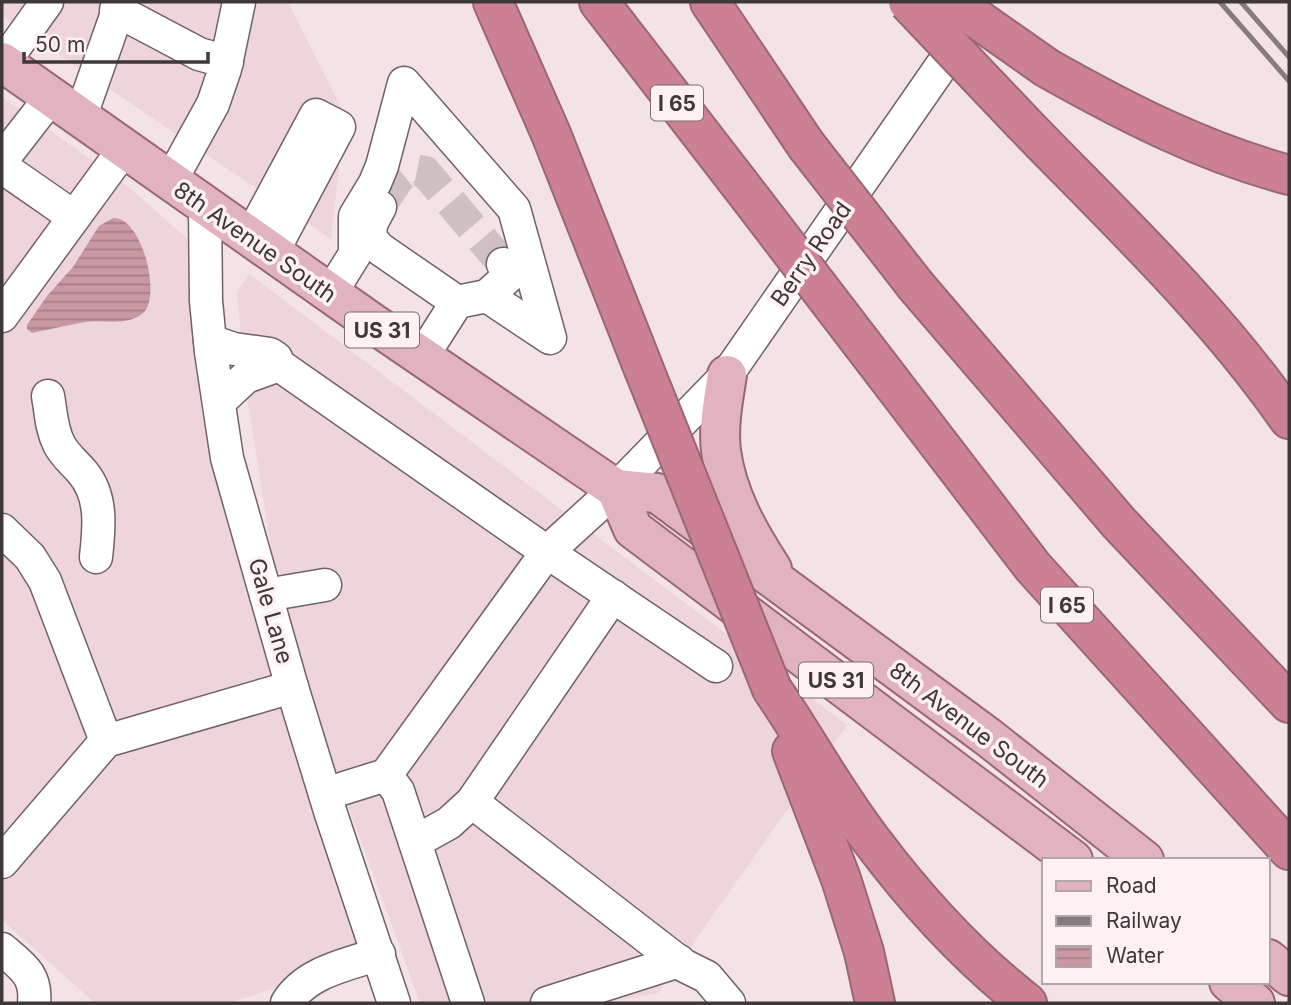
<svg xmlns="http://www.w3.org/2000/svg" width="1291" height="1005" viewBox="0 0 1291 1005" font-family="Inter,sans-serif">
<defs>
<pattern id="water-rules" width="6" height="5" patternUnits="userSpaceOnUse" patternTransform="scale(1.75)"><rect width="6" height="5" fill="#ca98a3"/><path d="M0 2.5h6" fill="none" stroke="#a57d86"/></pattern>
</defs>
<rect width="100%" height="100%" fill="#f3e2e6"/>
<g fill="#eed5db">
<path d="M 2,2 L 288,2 L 345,115 L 331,239 L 2,16 Z"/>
<path d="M 2,97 L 119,179 L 205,254 L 211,352 L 379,954 L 229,1003 L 95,1003 L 2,920 Z"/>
<path d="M 249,274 L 847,725 L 658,993 L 601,1003 L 420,1003 L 313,709 L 277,585 L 246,391 L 237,292 Z"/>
</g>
<path fill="url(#water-rules)" d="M 113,218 C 142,216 162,297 143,313 C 127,327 104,319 85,322 C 68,325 50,329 32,333 L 27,329 L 27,325 L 47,296 L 73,267 L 99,226 Z"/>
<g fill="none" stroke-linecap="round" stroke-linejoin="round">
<path stroke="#cfc0c3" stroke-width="32" stroke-dasharray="32 16" stroke-linecap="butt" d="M 384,200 L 399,178 L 410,169 L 425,172 L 503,264"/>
<defs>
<g id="minor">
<path d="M 116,10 L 199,54 L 227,62"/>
<path d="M 2,65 L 47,2"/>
<path d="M 80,118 L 121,2"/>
<path d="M 2,160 L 51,97"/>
<path d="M 2,167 L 74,217"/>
<path d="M 170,182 L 213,104 L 225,69 L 239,2"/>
<path d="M 205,206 L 206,301 L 211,352 L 227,458 L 292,687 L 331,814 L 394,1003"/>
<path d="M 380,207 L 371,224 L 370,238 L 380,249 L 457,302"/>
<path d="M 250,238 L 316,115 L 339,127 L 272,253"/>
<path d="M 330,294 L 355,254 L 355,216 L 375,183 L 382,166 L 404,83 L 514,209 L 550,338 L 487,296 L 457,302 L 422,357"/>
<path d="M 487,296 L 511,274 L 503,264"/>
<path d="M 2,316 L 124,149"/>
<path d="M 210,341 L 234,349 L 270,354 L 276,358 L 279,365 L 547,552 L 616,489 L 727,375 L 965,32"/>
<path d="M 48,396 C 51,412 51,428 59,444 C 65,456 75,463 83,473 C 103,497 99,529 96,557"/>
<path d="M 219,402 L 246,377 L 279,365"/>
<path d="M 2,530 L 30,557 L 45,581 L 106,741"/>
<path d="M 266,595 L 325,585"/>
<path d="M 613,596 L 472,802 L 683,965 L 707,977 L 729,1003"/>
<path d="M 386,775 L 398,791 L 468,1003"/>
<path d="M 325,794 L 386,775 L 547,552 L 716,666"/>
<path d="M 415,842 L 449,823 L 472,802"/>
<path d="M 2,862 L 106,741 L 292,687"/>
<path d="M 2,949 C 22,966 37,975 34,1003"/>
<path d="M 287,1003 C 306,972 346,965 379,954"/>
<path d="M 547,1003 L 679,961"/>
</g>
<g id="major">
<path d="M 2,62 L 371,322 L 616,489 L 657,493 L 988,737 L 1144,860"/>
<path d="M 727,375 C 723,400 718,426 721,451 C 727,495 748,532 772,569"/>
<path d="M 616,489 L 633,529 L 1073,860"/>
<path d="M 1268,959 L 1289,976"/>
<path d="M 1229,982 L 1255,1003"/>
</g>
<g id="highway">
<path d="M 493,2 L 551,134 L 643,367"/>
<path d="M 599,2 L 755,204"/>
<path d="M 710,2 L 806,145"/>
<path d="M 1047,68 C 1125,112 1203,152 1289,175"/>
<path d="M 1024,124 C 1116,219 1214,311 1289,419"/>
<path d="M 916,286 L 1119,523 L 1289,703"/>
<path d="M 863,345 L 1033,567 L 1289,850"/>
<path d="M 772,689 C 806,739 835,793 872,841 C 917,901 968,957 1027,1003"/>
<path d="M 792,751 L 841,879 L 864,952 L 875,1003"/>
</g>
</defs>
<use href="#minor" stroke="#716265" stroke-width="35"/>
<use href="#major" stroke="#9a6774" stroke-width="42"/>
<use href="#highway" stroke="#9a6774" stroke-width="42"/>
<use href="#minor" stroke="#fff" stroke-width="32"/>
<use href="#major" stroke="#e0b3be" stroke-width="38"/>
<use href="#highway" stroke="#cb8193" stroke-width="38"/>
<g stroke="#867b7d" stroke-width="5">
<path d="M 1220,2 L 1289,81"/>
<path d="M 1241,2 L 1289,57"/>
</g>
<defs>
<g id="highway-bridge">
<path d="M 908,2 L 1024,124"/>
<path d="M 953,2 L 1047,68"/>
<path d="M 806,145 L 916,286"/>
<path d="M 755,204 L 863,345"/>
<path d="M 643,367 L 772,689"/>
</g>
</defs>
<use href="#highway-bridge" stroke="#9a6774" stroke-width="42" stroke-linecap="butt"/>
<use href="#highway-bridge" stroke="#cb8193" stroke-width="38"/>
</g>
<g text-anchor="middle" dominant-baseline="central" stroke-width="7" stroke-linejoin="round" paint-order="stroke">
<g fill="#fef0f3" stroke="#786f71" stroke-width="2">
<rect x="651" y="85.5" width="52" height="35" rx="5"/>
<rect x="345" y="312.5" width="74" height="35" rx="5"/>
<rect x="1041" y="587.5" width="52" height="35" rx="5"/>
<rect x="799" y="662.5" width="74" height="35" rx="5"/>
</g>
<g font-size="21" font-weight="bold" fill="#3e3839">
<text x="677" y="103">I 65</text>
<text x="382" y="330">US 31</text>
<text x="1067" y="605">I 65</text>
<text x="836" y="680">US 31</text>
</g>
<g font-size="23" fill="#3e3839" stroke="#fef0f3">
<text transform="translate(255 242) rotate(35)">8th Avenue South</text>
<text transform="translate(811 254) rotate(-55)">Berry Road</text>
<text transform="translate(271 611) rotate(74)">Gale Lane</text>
<text transform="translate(969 725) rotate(37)">8th Avenue South</text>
</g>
</g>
<rect width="1291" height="1005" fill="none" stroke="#3e3839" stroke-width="7"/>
<rect x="1042" y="858" width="228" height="126" fill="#fef0f3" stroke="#b1a6a9" stroke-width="2"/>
<rect x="1056" y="881" width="35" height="10" fill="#e0b3be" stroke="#b1a6a9" stroke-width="2"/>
<text x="1106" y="893" font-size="21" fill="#3e3839">Road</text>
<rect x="1056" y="916" width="35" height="10" fill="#867b7d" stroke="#b1a6a9" stroke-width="2"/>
<text x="1106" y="928" font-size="21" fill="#3e3839">Railway</text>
<rect x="1056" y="946" width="35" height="21" fill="url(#water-rules)" stroke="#b1a6a9" stroke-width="2"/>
<text x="1106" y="963" font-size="21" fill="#3e3839">Water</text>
<path d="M24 52v10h184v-10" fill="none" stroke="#3e3839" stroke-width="3.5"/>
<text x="35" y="52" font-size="21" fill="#3e3839" stroke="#fef0f3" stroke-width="5" paint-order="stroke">50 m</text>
</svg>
